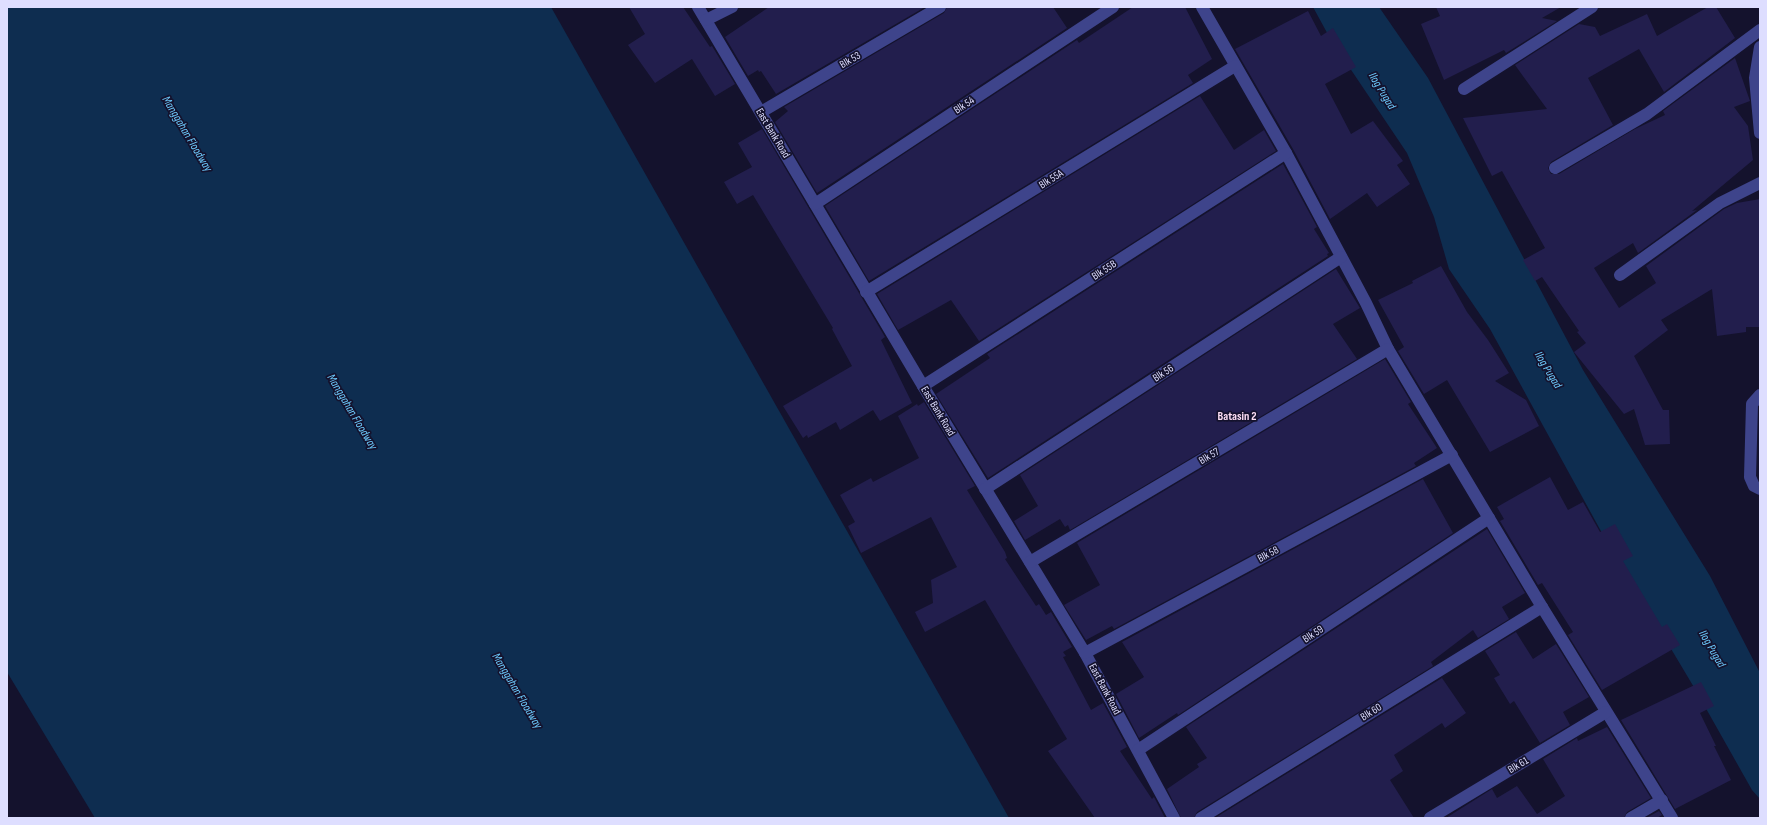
<svg xmlns="http://www.w3.org/2000/svg" width="1767" height="825" viewBox="0 0 1767 825" font-family="'Sofia Sans Condensed',sans-serif">
<rect width="100%" height="100%" fill="#14122d"/>
<g fill="#0e2d50">
<path d="M 7,7 L 551,7 L 1009,818 L 95,818 L 7,672 Z"/>
<path d="M 1313,7 L 1379,7 L 1428,78 L 1583,370 L 1710,576 L 1760,673 L 1760,799 L 1752,790 L 1695,689 L 1602,533 L 1490,329 L 1449,269 L 1434,217 L 1407,153 L 1331,40 Z"/>
</g>
<g fill="#221e4d">
<path d="M 629,7 L 683,7 L 710,47 L 712,46 L 735,84 L 715,96 L 692,59 L 655,83 L 628,45 L 645,34 Z"/>
<path d="M 769,7 L 925,7 L 776,94 L 761,71 L 759,72 L 758,70 L 748,76 L 725,37 Z"/>
<path d="M 947,7 L 1053,7 L 1067,28 L 817,193 L 775,122 L 788,111 L 784,107 L 944,13 Z"/>
<path d="M 1133,7 L 1185,7 L 1212,59 L 1188,75 L 1193,83 L 869,281 L 825,206 L 1077,40 L 1079,43 Z"/>
<path d="M 1436,7 L 1561,7 L 1542,18 L 1557,21 L 1506,53 L 1504,50 L 1444,80 L 1421,24 L 1440,16 Z"/>
<path d="M 1708,7 L 1716,7 L 1735,38 L 1664,92 L 1639,49 L 1588,78 L 1613,125 L 1551,162 L 1548,168 L 1551,174 L 1559,174 L 1635,129 L 1665,115 L 1663,111 L 1735,58 L 1750,101 L 1734,107 L 1748,126 L 1753,160 L 1692,211 L 1697,210 L 1638,253 L 1633,243 L 1594,268 L 1619,308 L 1656,283 L 1646,266 L 1724,209 L 1737,203 L 1760,199 L 1760,327 L 1746,327 L 1746,332 L 1717,336 L 1712,289 L 1661,320 L 1668,330 L 1634,356 L 1663,410 L 1669,410 L 1670,444 L 1645,445 L 1634,409 L 1624,414 L 1574,352 L 1586,343 L 1577,332 L 1579,331 L 1542,277 L 1535,281 L 1523,260 L 1545,248 L 1502,171 L 1492,176 L 1463,118 L 1547,109 L 1515,65 L 1579,24 L 1595,27 L 1600,36 L 1647,14 L 1657,36 Z"/>
<path d="M 1308,11 L 1321,36 L 1333,28 L 1356,67 L 1325,84 L 1351,134 L 1373,121 L 1403,161 L 1397,165 L 1410,184 L 1377,207 L 1367,193 L 1330,219 L 1293,149 L 1235,49 Z"/>
<path d="M 1200,96 L 1234,150 L 1264,130 L 1276,151 L 979,341 L 951,300 L 898,330 L 877,294 Z"/>
<path d="M 762,129 L 885,337 L 881,340 L 912,403 L 880,421 L 873,410 L 840,430 L 836,422 L 808,438 L 807,435 L 803,438 L 783,406 L 852,366 L 832,329 L 833,328 L 753,195 L 737,204 L 724,182 L 752,167 L 738,143 Z"/>
<path d="M 1283,164 L 1317,227 L 1314,229 L 1329,253 L 1327,254 L 1328,256 L 988,478 L 936,394 L 990,358 L 987,354 Z"/>
<path d="M 1441,266 L 1467,312 L 1488,340 L 1509,373 L 1495,381 L 1526,400 L 1539,426 L 1490,452 L 1447,380 L 1424,394 L 1398,351 L 1404,347 L 1378,300 L 1413,283 L 1412,281 Z"/>
<path d="M 1336,269 L 1360,308 L 1333,324 L 1357,359 L 1070,530 L 1068,525 L 1065,527 L 1060,519 L 1025,540 L 1014,521 L 1038,506 L 1020,475 Z"/>
<path d="M 1385,359 L 1411,402 L 1408,404 L 1437,448 L 1414,463 L 1416,466 L 1114,629 L 1112,626 L 1086,640 L 1064,605 L 1100,585 L 1077,543 Z"/>
<path d="M 924,402 L 975,486 L 967,490 L 1005,552 L 1007,558 L 1005,559 L 1036,606 L 1039,604 L 1046,615 L 1051,612 L 1072,647 L 1063,652 L 1066,656 L 1063,657 L 1091,710 L 1103,703 L 1127,747 L 1120,751 L 1152,799 L 1154,797 L 1165,818 L 1095,818 L 1048,751 L 1067,739 L 985,600 L 925,632 L 915,612 L 933,603 L 931,580 L 957,567 L 931,517 L 861,553 L 848,526 L 855,522 L 840,495 L 871,478 L 873,482 L 919,458 L 898,416 L 917,404 L 918,406 Z"/>
<path d="M 1550,477 L 1568,510 L 1583,502 L 1600,532 L 1615,524 L 1633,556 L 1623,561 L 1662,627 L 1667,624 L 1680,645 L 1602,690 L 1568,635 L 1573,632 L 1542,583 L 1538,585 L 1500,521 L 1504,519 L 1497,507 Z"/>
<path d="M 1423,479 L 1453,533 L 1178,715 L 1177,713 L 1139,738 L 1116,694 L 1144,677 L 1122,642 Z"/>
<path d="M 1487,529 L 1525,593 L 1502,607 L 1509,619 L 1478,638 L 1473,630 L 1431,662 L 1433,666 L 1197,812 L 1194,818 L 1181,818 L 1167,789 L 1199,767 L 1197,764 L 1207,758 L 1186,727 Z"/>
<path d="M 1516,632 L 1533,659 L 1556,644 L 1589,697 L 1563,712 L 1570,725 L 1540,743 L 1514,701 L 1510,704 L 1494,678 L 1500,675 L 1485,651 Z"/>
<path d="M 1442,678 L 1466,713 L 1445,728 L 1442,723 L 1394,755 L 1403,771 L 1390,780 L 1414,818 L 1215,818 Z"/>
<path d="M 1701,682 L 1714,706 L 1700,713 L 1716,746 L 1714,746 L 1731,780 L 1675,809 L 1621,720 Z"/>
<path d="M 1607,727 L 1651,798 L 1627,812 L 1624,818 L 1446,818 L 1492,789 L 1497,798 L 1517,786 L 1537,814 L 1565,796 L 1543,759 L 1577,738 L 1578,741 Z"/>
<path d="M 1659,811 L 1662,815 L 1657,818 L 1646,818 Z"/>
</g>
<g fill="none" stroke-linecap="round" stroke-linejoin="round">
<g stroke="#3e448b" stroke-width="12">
<path d="M 698,7 L 923,386 L 1085,653 L 1174,818"/>
<path d="M 1202,7 L 1286,153 L 1366,303 L 1388,349 L 1542,607 L 1672,818"/>
<path d="M 706,20 L 732,7"/>
<path d="M 1760,47 L 1755,78 L 1760,133"/>
<path d="M 1464,89 L 1592,7"/>
<path d="M 761,112 L 940,7"/>
<path d="M 1555,168 L 1647,114 L 1760,30"/>
<path d="M 815,204 L 1113,7"/>
<path d="M 1620,275 L 1720,203 L 1760,183"/>
<path d="M 866,292 L 1235,66"/>
<path d="M 923,386 L 1286,153"/>
<path d="M 1760,395 L 1752,404 L 1750,477 L 1754,486 L 1760,489"/>
<path d="M 985,489 L 1341,257"/>
<path d="M 1030,562 L 1388,349"/>
<path d="M 1085,653 L 1452,455"/>
<path d="M 1138,750 L 1489,518"/>
<path d="M 1201,818 L 1542,607"/>
<path d="M 1430,818 L 1606,712"/>
<path d="M 1631,818 L 1662,800"/>
</g>
</g>
<g text-anchor="middle" dominant-baseline="central" stroke-width="3.5" stroke-linejoin="round" paint-order="stroke">
<g font-size="11" fill="#dedeff" stroke="#14122d">
<text transform="translate(850 60) rotate(-30)">Blk 53</text>
<text transform="translate(964 105) rotate(-33)">Blk 54</text>
<text transform="translate(773 133) rotate(59)">East Bank Road</text>
<text transform="translate(1051 179) rotate(-32)">Blk 55A</text>
<text transform="translate(1104 270) rotate(-33)">Blk 55B</text>
<text transform="translate(1163 373) rotate(-33)">Blk 56</text>
<text transform="translate(938 411) rotate(59)">East Bank Road</text>
<text transform="translate(1209 456) rotate(-31)">Blk 57</text>
<text transform="translate(1268 554) rotate(-28)">Blk 58</text>
<text transform="translate(1313 634) rotate(-33)">Blk 59</text>
<text transform="translate(1105 689) rotate(62)">East Bank Road</text>
<text transform="translate(1371 712) rotate(-32)">Blk 60</text>
<text transform="translate(1518 765) rotate(-31)">Blk 61</text>
</g>
<g font-size="12" font-style="italic" fill="#6dcbfd" stroke="#14122d">
<text transform="translate(1382 91) rotate(59)">Ilog Pugad</text>
<text transform="translate(187 134) rotate(59)">Manggahan Floodway</text>
<text transform="translate(1548 370) rotate(59)">Ilog Pugad</text>
<text transform="translate(352 412) rotate(59)">Manggahan Floodway</text>
<text transform="translate(1712 649) rotate(60)">Ilog Pugad</text>
<text transform="translate(517 691) rotate(59)">Manggahan Floodway</text>
</g>
<g font-size="12" font-weight="bold" fill="#ffe0f7" stroke="#14122d">
<text x="1237" y="416">Batasin 2</text>
</g>
</g>
<rect width="1767" height="825" fill="none" stroke="#dedeff" stroke-width="16"/>
</svg>
